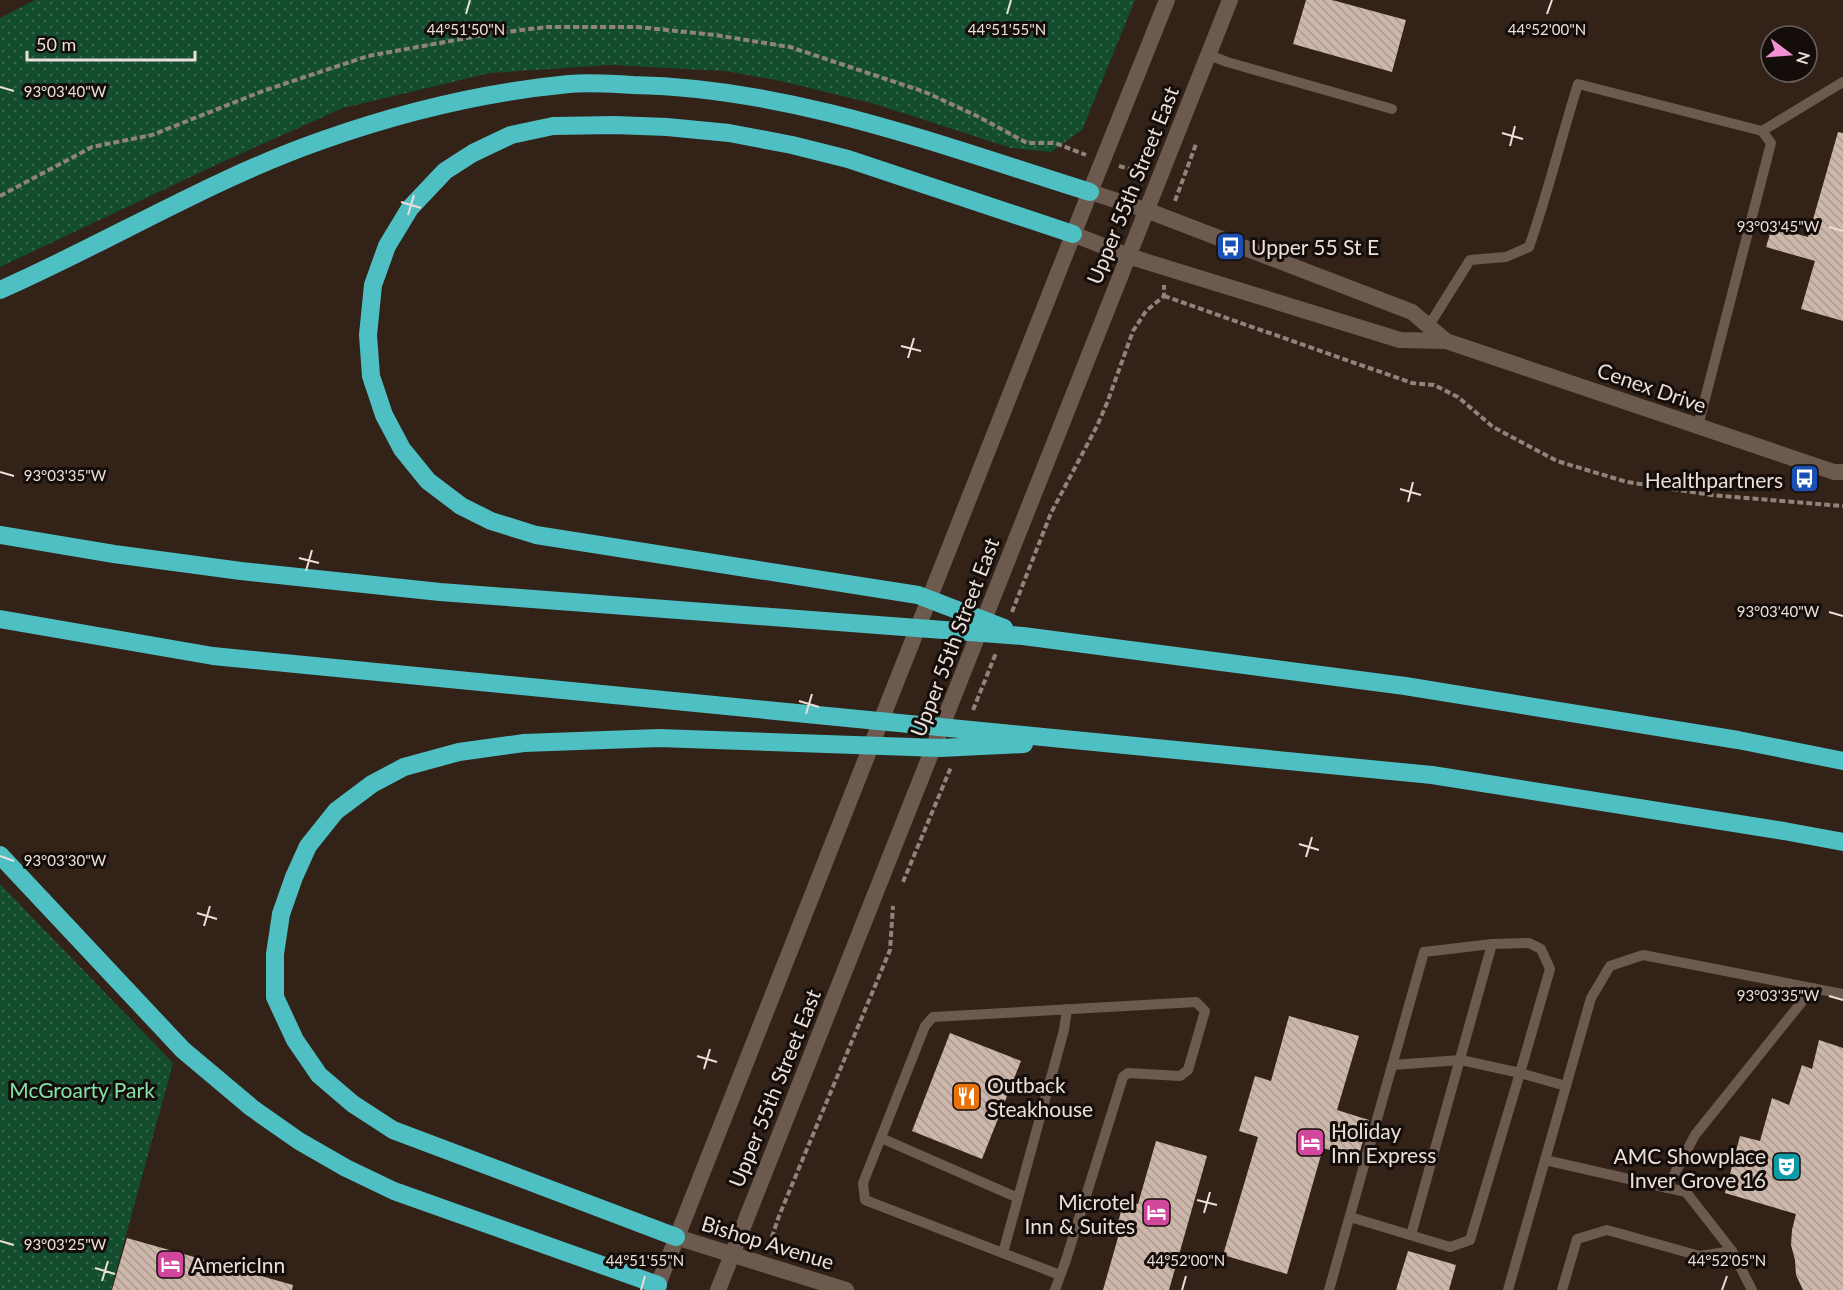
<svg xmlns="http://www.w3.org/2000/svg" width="1843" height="1290" viewBox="0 0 1843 1290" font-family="Lato,sans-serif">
<defs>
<pattern id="green-dots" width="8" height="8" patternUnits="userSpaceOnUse" patternTransform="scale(1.5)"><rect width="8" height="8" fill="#144d2e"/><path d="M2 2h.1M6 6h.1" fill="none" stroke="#36664c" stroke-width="1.8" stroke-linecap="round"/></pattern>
<pattern id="building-back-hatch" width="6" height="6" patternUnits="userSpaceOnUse" patternTransform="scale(1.5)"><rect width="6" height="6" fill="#cdb7ab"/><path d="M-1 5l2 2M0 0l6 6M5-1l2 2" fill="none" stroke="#ab9a90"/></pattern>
</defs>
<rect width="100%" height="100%" fill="#322218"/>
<g fill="url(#green-dots)">
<path d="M 35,0 L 1135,0 L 1082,130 L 1051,152 L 1011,148 L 875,104 L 781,81 L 725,71 L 611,65 L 490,73 L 343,108 L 220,163 L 0,267 L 0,18 Z"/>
<path d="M 0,884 L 173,1063 L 111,1290 L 0,1290 Z"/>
</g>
<g fill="url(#building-back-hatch)">
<path d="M 1306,0 L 1332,0 L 1406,20 L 1392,72 L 1293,44 Z"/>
<path d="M 1838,132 L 1843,133 L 1843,321 L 1801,309 L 1815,261 L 1766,247 L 1772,227 L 1808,237 Z"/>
<path d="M 1289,1016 L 1359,1036 L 1337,1110 L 1369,1120 L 1358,1158 L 1323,1148 L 1287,1274 L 1223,1255 L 1258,1137 L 1239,1131 L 1255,1076 L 1271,1081 Z"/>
<path d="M 950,1033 L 1021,1061 L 982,1159 L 912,1131 Z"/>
<path d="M 1819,1040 L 1843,1048 L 1843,1290 L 1803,1290 L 1796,1275 L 1795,1260 L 1791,1245 L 1792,1230 L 1796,1214 L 1725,1193 L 1740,1136 L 1760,1141 L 1772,1098 L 1789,1105 L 1802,1065 L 1812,1069 Z"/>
<path d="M 1156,1141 L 1207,1156 L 1169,1290 L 1103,1290 L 1119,1234 L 1115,1233 L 1124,1201 L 1138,1204 Z"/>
<path d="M 127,1238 L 293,1285 L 292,1290 L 112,1290 Z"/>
<path d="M 1408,1251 L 1456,1265 L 1449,1290 L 1396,1290 Z"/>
</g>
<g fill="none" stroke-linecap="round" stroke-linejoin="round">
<g stroke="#90837a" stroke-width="4" stroke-dasharray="6 3" stroke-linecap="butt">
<path d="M 1119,166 L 1144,173"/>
<path d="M 0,196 L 92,147 L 152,135 L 263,91 L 368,56 L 489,34 L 547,27 L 638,27 L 715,35 L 790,47 L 925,92 L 977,116 L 1027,143 L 1055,143 L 1086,155"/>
<path d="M 1175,201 L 1196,144"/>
<path d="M 1164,296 L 1412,383 L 1434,385 L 1458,397 L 1493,427 L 1557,461 L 1627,482 L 1711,495 L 1843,506"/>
<path d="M 1012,612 L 1051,513 L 1097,426 L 1107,403 L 1133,331 L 1146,311 L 1164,296 L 1164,285"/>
<path d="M 973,710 L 996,653"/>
<path d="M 903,882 L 951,767"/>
<path d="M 769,1246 L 779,1216 L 890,950 L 893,906"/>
</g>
<g stroke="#6d5a4f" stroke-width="10">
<path d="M 1209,55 L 1227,62 L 1392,109"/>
<path d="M 1762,131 L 1843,82"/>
<path d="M 1428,327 L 1470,260 L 1506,257 L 1529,247 C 1548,193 1561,138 1578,84 L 1762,131 L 1771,143 L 1698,426"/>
<path d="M 881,1138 L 1018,1198"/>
<path d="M 1545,1160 L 1686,1192 L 1732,1251 L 1752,1290"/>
<path d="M 1667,1188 L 1695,1135 L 1813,988"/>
<path d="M 1350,1217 L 1450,1247 L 1470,1240 L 1520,1073 L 1461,1060 L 1392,1065"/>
<path d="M 1411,1235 L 1492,944"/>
<path d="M 1003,1253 L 1064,1030 L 1067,1009"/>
<path d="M 1055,1290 L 1066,1260 L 1123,1077 L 1128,1073 L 1180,1076 L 1188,1070 L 1205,1011 L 1196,1002 L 933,1017 L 925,1026 L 863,1183 L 865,1200 L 1060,1275"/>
<path d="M 1329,1290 L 1424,952 L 1492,944 L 1529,943 L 1541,949 L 1550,969 L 1520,1073 L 1566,1086"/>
<path d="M 1508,1290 L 1591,998 L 1610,966 L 1643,955 L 1843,994"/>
<path d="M 1562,1290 L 1577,1239 L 1607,1230 L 1700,1256 L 1732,1251"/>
</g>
<g stroke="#6d5a4f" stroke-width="16">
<path d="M 1090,192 L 1146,210 L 1412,312 L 1446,341"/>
<path d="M 1073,234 L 1128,256 L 1400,340 L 1446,341 L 1834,472 L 1843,472"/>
<path d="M 676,1237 L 846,1290"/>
</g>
<g stroke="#6d5a4f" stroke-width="16">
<path d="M 656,1290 L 1090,192 L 1167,0"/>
<path d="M 718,1290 L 1230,0"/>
</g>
<g stroke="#4ebfc3" stroke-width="18">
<path d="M 0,290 C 109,242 211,179 323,140 C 402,112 486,92 569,84 C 590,82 612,84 633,85 C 791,88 940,145 1090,192"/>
<path d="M 0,535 L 114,554 L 241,571 L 440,592 L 1023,636 L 1405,686 L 1738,740 L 1843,761"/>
<path d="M 0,619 L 213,656 L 1432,775 L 1784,831 L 1843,842"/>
<path d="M 1004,628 L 918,595 L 536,535 L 491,521 L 461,506 L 428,481 L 402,449 L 384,415 L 371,376 L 368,335 L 373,285 L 387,246 L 410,208 L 445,171 L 473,153 L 511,135 L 553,126 L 614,125 L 667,127 L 729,133 L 792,145 L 848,159 L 1073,234"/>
<path d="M 0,855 L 183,1050 L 252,1108 L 299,1141 L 346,1168 L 394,1191 L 658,1285"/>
<path d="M 676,1237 L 393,1130 L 353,1104 L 319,1075 L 295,1040 L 275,997 L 275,954 L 281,914 L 294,877 L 308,846 L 336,811 L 372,784 L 404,767 L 459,752 L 524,743 L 659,738 L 940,748 L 1024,744"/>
</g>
</g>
<path fill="none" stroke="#ebe0d9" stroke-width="2" d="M 466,14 L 470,0M 1007,14 L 1011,0M 1547,14 L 1552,0M 0,87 L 14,91M 1502,133 L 1523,139M 1510,146 L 1515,126M 401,202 L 421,208M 408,215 L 414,195M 1829,227 L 1843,231M 901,346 L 921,351M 908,358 L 914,338M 0,472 L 14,476M 1400,489 L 1421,495M 1408,502 L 1413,482M 299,558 L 319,563M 306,571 L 312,550M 1829,612 L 1843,616M 799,701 L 819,707M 806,714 L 812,694M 1299,844 L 1319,850M 0,856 L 14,861M 1306,857 L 1312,837M 197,913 L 217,919M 204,926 L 210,906M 1829,996 L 1843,1000M 697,1056 L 717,1062M 704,1069 L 710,1049M 1197,1200 L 1217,1205M 1204,1213 L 1210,1192M 0,1241 L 14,1245M 95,1268 L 115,1274M 102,1281 L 108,1261M 641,1290 L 645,1276M 1182,1290 L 1186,1276M 1722,1290 L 1727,1276"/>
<defs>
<symbol id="bus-square" viewBox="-11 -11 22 22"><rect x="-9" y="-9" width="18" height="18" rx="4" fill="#1a4fb4" stroke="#140d09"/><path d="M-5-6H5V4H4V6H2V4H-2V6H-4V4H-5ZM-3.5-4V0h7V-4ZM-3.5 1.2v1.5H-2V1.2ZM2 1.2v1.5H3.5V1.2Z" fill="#fff"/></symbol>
<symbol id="restaurant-square" viewBox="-11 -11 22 22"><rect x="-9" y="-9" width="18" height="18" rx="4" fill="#e8710a" stroke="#140d09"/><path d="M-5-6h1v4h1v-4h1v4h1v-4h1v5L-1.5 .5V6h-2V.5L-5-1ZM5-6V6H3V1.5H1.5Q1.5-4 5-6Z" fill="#fff"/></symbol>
<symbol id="hotel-square" viewBox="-11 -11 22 22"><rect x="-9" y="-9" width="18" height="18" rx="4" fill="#d1479c" stroke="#140d09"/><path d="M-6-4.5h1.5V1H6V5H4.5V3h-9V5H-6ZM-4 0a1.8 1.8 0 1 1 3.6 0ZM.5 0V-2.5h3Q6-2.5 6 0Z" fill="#fff"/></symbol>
<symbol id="theatre-square" viewBox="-11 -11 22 22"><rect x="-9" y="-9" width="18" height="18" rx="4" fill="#0f9aa8" stroke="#140d09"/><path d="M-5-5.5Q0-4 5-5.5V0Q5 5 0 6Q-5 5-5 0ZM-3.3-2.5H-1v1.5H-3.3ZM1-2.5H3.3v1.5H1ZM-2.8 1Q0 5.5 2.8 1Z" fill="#fff"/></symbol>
</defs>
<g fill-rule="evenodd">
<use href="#bus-square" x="1214" y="230" width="33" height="33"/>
<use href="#bus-square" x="1788" y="462" width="33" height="33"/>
<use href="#restaurant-square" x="950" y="1080" width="33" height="33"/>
<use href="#hotel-square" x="1294" y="1126" width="33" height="33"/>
<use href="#theatre-square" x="1770" y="1150" width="33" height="33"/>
<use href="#hotel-square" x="1140" y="1196" width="33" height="33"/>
<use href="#hotel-square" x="154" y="1248" width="33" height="33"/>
</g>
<g text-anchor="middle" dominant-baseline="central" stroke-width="6" stroke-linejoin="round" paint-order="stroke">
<g font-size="21" fill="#ebe0d9" stroke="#140d09">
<text transform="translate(1132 185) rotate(-68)">Upper 55th Street East</text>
<text transform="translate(1652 387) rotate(19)">Cenex Drive</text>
<text transform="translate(954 637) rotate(-69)">Upper 55th Street East</text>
<text transform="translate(774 1088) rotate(-68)">Upper 55th Street East</text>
<text transform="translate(768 1242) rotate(17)">Bishop Avenue</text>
</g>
<g font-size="21" fill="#ebe0d9" stroke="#140d09" text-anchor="start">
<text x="1251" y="246">Upper 55 St E</text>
<text x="1783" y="479" text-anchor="end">Healthpartners</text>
<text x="987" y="1084">Outback<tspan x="987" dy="24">Steakhouse</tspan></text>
<text x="1331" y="1130">Holiday<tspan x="1331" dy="24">Inn Express</tspan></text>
<text x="1766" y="1155" text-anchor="end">AMC Showplace<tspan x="1766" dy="24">Inver Grove 16</tspan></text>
<text x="1135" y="1201" text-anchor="end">Microtel<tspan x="1135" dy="24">Inn &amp; Suites</tspan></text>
<text x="191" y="1264">AmericInn</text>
</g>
<g font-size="21" fill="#82e1a5" stroke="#140d09">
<text x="82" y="1089">McGroarty Park</text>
</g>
</g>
<g font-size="15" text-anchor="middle" fill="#ebe0d9" stroke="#140d09" stroke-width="6" stroke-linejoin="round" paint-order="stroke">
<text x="466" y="35">44°51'50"N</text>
<text x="1007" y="35">44°51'55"N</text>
<text x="1547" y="35">44°52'00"N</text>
<text x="65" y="97">93°03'40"W</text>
<text x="1778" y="232">93°03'45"W</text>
<text x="65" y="481">93°03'35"W</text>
<text x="1778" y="617">93°03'40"W</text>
<text x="65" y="866">93°03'30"W</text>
<text x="1778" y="1001">93°03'35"W</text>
<text x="65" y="1250">93°03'25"W</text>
<text x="645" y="1266">44°51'55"N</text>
<text x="1186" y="1266">44°52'00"N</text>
<text x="1727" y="1266">44°52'05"N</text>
</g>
<g transform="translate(1789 54) rotate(106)"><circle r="28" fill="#140d09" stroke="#6a615c" stroke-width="1.5"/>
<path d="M0-4.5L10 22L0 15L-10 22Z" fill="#f391d6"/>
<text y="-9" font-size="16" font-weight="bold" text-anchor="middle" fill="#ebe0d9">N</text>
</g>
<path d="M27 51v9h168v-9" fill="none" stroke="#ebe0d9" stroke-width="3"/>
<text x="36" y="51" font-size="18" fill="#ebe0d9" stroke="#140d09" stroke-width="4.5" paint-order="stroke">50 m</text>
</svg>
